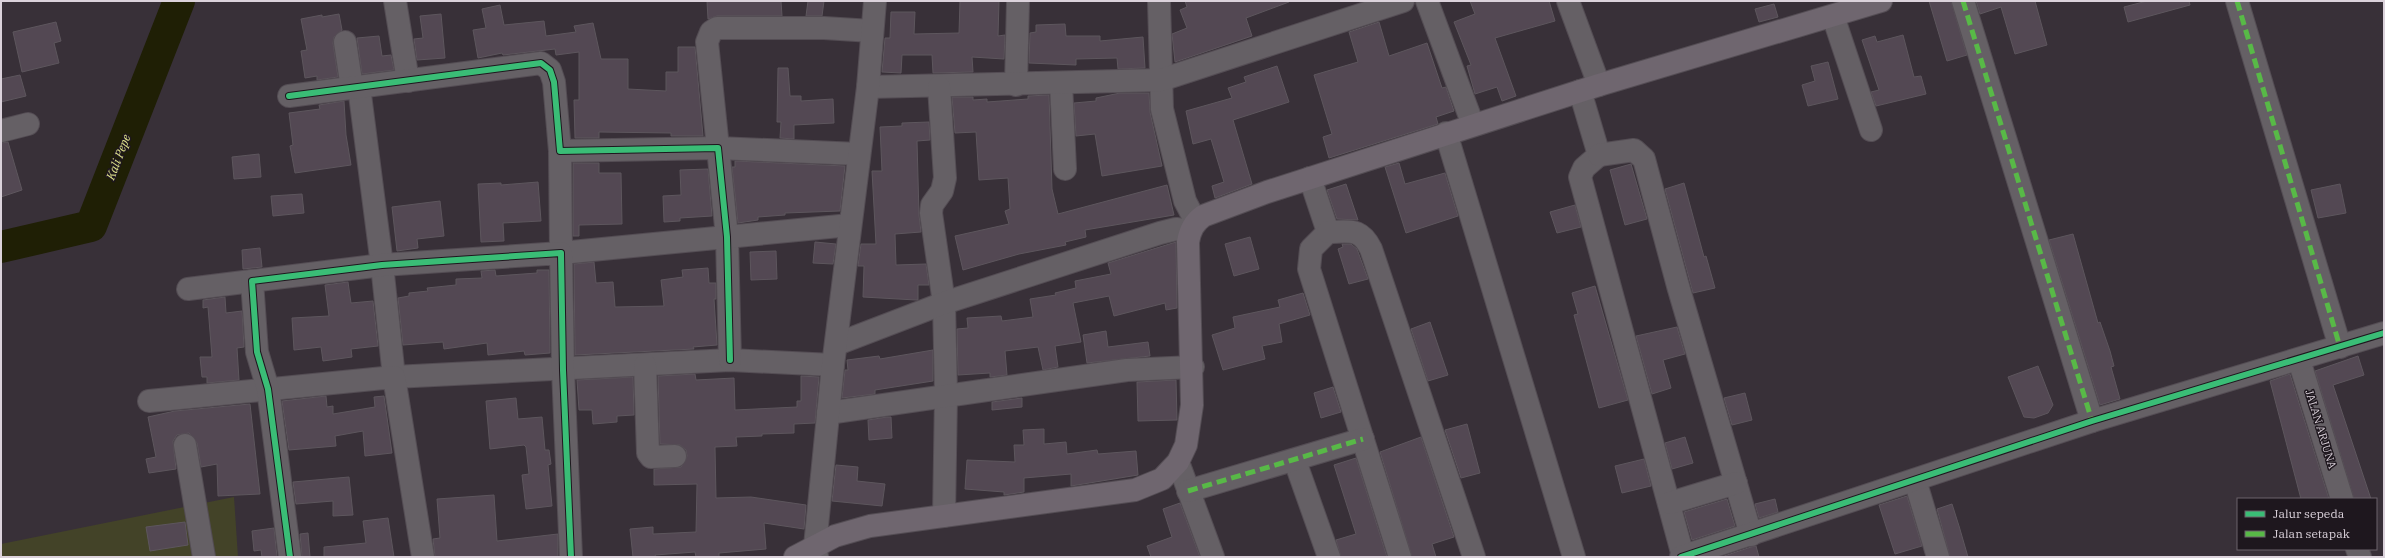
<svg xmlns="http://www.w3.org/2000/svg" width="2385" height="558" viewBox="0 0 2385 558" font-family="'IBM Plex Serif',serif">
<rect width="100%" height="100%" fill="#383038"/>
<path fill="#434328" d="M 234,497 L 238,557 L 1,557 L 1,544 Z"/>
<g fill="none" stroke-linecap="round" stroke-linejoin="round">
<path stroke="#1f1f05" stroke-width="32" d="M 1,247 L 91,226 L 179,1"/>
</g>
<g fill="#534853" stroke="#5d565d">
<path d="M 707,1 L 781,1 L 782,16 L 717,16 L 708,19 Z"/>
<path d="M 808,1 L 824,1 L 822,16 L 806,16 Z"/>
<path d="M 960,1 L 999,1 L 998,36 L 1005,35 L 1004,59 L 972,57 L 973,72 L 933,73 L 932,55 L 902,55 L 901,73 L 882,72 L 885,38 L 890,38 L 891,12 L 915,12 L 914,34 L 959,33 Z"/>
<path d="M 1185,1 L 1289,1 L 1289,2 L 1246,18 L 1252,36 L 1175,62 L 1172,34 L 1187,28 L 1180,10 L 1187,7 Z"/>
<path d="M 1470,1 L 1549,1 L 1555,21 L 1495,38 L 1516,96 L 1502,101 L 1497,87 L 1475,94 L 1467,66 L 1471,65 L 1454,22 L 1475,14 Z"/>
<path d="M 1929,1 L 1951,1 L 1967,55 L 1947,61 Z"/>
<path d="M 1976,1 L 2035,1 L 2047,45 L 2015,54 L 2001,7 L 1980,14 Z"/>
<path d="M 2147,1 L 2189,1 L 2190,5 L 2128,22 L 2124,7 Z"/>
<path d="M 1774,4 L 1778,17 L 1759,22 L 1755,9 Z"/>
<path d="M 500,5 L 504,25 L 544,21 L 546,36 L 576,32 L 574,26 L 593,23 L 601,59 L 628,59 L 628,89 L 666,91 L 666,72 L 678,72 L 678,47 L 695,47 L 703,136 L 671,136 L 671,133 L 599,132 L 599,138 L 575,138 L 574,100 L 579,100 L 579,52 L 556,55 L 555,49 L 503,55 L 502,53 L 478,58 L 473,30 L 486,28 L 482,9 Z"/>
<path d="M 339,14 L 342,30 L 334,37 L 333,43 L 338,77 L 317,80 L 317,76 L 305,78 L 301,51 L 307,50 L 301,19 L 322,15 L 322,17 Z"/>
<path d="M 441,14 L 445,58 L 417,60 L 414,39 L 423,38 L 420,16 Z"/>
<path d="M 56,22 L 61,41 L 54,43 L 59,63 L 22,72 L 13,32 Z"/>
<path d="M 1379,22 L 1389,56 L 1427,43 L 1442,88 L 1446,87 L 1454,111 L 1436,117 L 1438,124 L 1329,158 L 1323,137 L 1332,134 L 1314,75 L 1358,62 L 1349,32 Z"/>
<path d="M 1065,24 L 1066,36 L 1100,36 L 1100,41 L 1143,37 L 1145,68 L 1118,69 L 1117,58 L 1076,59 L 1076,65 L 1029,63 L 1030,33 L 1036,32 L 1036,25 Z"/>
<path d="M 1903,35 L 1914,77 L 1921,76 L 1926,94 L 1876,106 L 1871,92 L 1879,90 L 1862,40 L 1875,36 L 1877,42 Z"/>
<path d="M 379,36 L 382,56 L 391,55 L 394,70 L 362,74 L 357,38 Z"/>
<path d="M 1828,62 L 1838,99 L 1808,106 L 1802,85 L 1815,81 L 1811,66 Z"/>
<path d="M 1277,66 L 1289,102 L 1233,120 L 1252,184 L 1215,198 L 1212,186 L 1224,182 L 1211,139 L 1193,144 L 1186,111 L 1232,98 L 1228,88 L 1246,82 L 1244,77 Z"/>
<path d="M 778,68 L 788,68 L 790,96 L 801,96 L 801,101 L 833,99 L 834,123 L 794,125 L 794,139 L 780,138 L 781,122 L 777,122 Z"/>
<path d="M 20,75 L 26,96 L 1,102 L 1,79 Z"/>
<path d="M 1120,93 L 1149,93 L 1150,112 L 1162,166 L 1102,176 L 1095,134 L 1076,136 L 1074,103 L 1096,101 L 1096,98 Z"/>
<path d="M 1049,95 L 1052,189 L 1058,214 L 1167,185 L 1174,215 L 1085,230 L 1086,237 L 1065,242 L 1066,245 L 1019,254 L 963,270 L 955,236 L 1009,224 L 1005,211 L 1010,209 L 1008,178 L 979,180 L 976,132 L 955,133 L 952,97 L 973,97 L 973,100 L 987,99 L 987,102 L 1028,99 L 1028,96 Z"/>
<path d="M 344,101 L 346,135 L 351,165 L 295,173 L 290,146 L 293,145 L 289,113 L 320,109 L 319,105 Z"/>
<path d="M 929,122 L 930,140 L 917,141 L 919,215 L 921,232 L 895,234 L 896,265 L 926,264 L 929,285 L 918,285 L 918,300 L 916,300 L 863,297 L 864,266 L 858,266 L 861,244 L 876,244 L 872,171 L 882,171 L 880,127 L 902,126 L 902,123 Z"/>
<path d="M 8,142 L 22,190 L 1,197 L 1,143 Z"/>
<path d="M 259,154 L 261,177 L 234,179 L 232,157 Z"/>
<path d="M 735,161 L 845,166 L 840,211 L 785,213 L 785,215 L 758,217 L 758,220 L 738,223 L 732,167 L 735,167 Z"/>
<path d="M 573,163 L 599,163 L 599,173 L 621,173 L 622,224 L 579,225 L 579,236 L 573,236 Z"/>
<path d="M 1399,163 L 1405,184 L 1445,173 L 1458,216 L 1406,233 L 1385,167 Z"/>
<path d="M 1631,164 L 1647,219 L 1625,225 L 1610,170 Z"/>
<path d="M 708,169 L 712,216 L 680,218 L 680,221 L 664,222 L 663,196 L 681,195 L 680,170 Z"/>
<path d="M 538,182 L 541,221 L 503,223 L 504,241 L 481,242 L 478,184 L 501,183 L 501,185 Z"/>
<path d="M 1684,183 L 1704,257 L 1706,256 L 1715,288 L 1693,293 L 1665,189 Z"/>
<path d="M 1346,184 L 1358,220 L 1337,219 L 1327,190 Z"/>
<path d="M 2340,184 L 2346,213 L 2318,218 L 2311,190 Z"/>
<path d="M 302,194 L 304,213 L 273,216 L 271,196 Z"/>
<path d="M 440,201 L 444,236 L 417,239 L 418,248 L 397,251 L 392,207 Z"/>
<path d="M 1575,205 L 1581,227 L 1557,233 L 1550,212 Z"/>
<path d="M 2073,234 L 2098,323 L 2100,322 L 2110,351 L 2114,366 L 2111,367 L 2120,399 L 2100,405 L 2049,240 Z"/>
<path d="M 1250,237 L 1259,269 L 1234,276 L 1225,244 Z"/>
<path d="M 815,242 L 836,244 L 833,264 L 813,263 Z"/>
<path d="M 1176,242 L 1177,308 L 1166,310 L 1165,303 L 1114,316 L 1109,296 L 1073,303 L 1081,342 L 1055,346 L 1058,367 L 1043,370 L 1038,347 L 1005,351 L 1007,375 L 990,377 L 990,373 L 958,375 L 957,329 L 968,328 L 967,318 L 1001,316 L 1002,321 L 1033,317 L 1030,299 L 1056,295 L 1055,293 L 1076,288 L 1075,281 L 1111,274 L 1108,263 Z"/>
<path d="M 1342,244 L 1351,244 L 1357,249 L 1368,279 L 1349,284 L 1338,249 L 1343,247 Z"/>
<path d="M 260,248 L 262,267 L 243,269 L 242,250 Z"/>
<path d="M 776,251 L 777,279 L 751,280 L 750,252 Z"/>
<path d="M 594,262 L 596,283 L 613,282 L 615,307 L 664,306 L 661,280 L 683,277 L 682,270 L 708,268 L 709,283 L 716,283 L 716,299 L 714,299 L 717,345 L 693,347 L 694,349 L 575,355 L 574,264 Z"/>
<path d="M 495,270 L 496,276 L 537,273 L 537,270 L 549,270 L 550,353 L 525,355 L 524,351 L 488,355 L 487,343 L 444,349 L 443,342 L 403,345 L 398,298 L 409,296 L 409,293 L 428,291 L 427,288 L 456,285 L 456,279 L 482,278 L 481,271 Z"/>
<path d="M 348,282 L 351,303 L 373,301 L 378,346 L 351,349 L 352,357 L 323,361 L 321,347 L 294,350 L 292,318 L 329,316 L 325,285 Z"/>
<path d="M 1595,286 L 1628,400 L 1599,408 L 1574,315 L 1578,314 L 1572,293 Z"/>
<path d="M 1303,293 L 1310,315 L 1279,324 L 1282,342 L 1262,346 L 1265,359 L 1223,370 L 1212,335 L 1235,328 L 1233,317 L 1280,307 L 1278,300 Z"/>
<path d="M 225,297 L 226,313 L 242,311 L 244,347 L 237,348 L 239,380 L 207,383 L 207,377 L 202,377 L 200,357 L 212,357 L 208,307 L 203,308 L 203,300 Z"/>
<path d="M 1430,322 L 1448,375 L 1428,381 L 1411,329 Z"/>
<path d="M 1677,327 L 1685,354 L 1663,360 L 1671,388 L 1652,394 L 1636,336 Z"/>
<path d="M 1106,331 L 1108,347 L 1148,342 L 1150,356 L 1087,363 L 1083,335 Z"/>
<path d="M 933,350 L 933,381 L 875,390 L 875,394 L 842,398 L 845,370 L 848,370 L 847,360 L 879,356 L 880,359 Z"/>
<path d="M 2358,356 L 2364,375 L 2333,385 L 2371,499 L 2354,499 L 2315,371 Z"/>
<path d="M 2038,366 L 2053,405 L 2048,413 L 2034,418 L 2024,417 L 2008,377 Z"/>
<path d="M 695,374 L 696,380 L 734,378 L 735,410 L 797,407 L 797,401 L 801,401 L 801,376 L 819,377 L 815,423 L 794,424 L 794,433 L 762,434 L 762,436 L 736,437 L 737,446 L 715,447 L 716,498 L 751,497 L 806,505 L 804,529 L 764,523 L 766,549 L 719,553 L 719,557 L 696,557 L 695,552 L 655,555 L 656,557 L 633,557 L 630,529 L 653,527 L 653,534 L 696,532 L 697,484 L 654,485 L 654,469 L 681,467 L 687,456 L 686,450 L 680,445 L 660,444 L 658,376 Z"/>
<path d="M 2290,374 L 2329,499 L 2301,499 L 2270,381 Z"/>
<path d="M 633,377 L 634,415 L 617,416 L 617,422 L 593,424 L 592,410 L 579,410 L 577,380 Z"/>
<path d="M 1176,380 L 1177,420 L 1138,421 L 1137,382 Z"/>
<path d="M 1333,387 L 1341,412 L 1321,418 L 1314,393 Z"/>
<path d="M 1745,393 L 1752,420 L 1732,425 L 1724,398 Z"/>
<path d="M 326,396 L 327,407 L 333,406 L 333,414 L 375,407 L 374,397 L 384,396 L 392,453 L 365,456 L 363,431 L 335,436 L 336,446 L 289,450 L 282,401 Z"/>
<path d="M 516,398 L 518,419 L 542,417 L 545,450 L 549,450 L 551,464 L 548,465 L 552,506 L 526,509 L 522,475 L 529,474 L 526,447 L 524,445 L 490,449 L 486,401 Z"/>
<path d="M 1022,398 L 1022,407 L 992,410 L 992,402 Z"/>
<path d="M 250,404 L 260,494 L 218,496 L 217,464 L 201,467 L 197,443 L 189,433 L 177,435 L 173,441 L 176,469 L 149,473 L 146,459 L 156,457 L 148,417 L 175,411 Z"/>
<path d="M 887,417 L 891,417 L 892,438 L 869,440 L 868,420 Z"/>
<path d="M 1467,424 L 1480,473 L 1461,478 L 1445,430 Z"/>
<path d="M 1044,429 L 1044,444 L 1066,442 L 1067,454 L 1097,450 L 1098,454 L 1136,451 L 1138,475 L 1071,486 L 1071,474 L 1024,478 L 1024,492 L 1004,495 L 1004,492 L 965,489 L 967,460 L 1015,462 L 1014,445 L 1024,445 L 1023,430 Z"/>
<path d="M 1421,437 L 1454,537 L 1432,544 L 1436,557 L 1412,557 L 1380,452 Z"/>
<path d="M 1685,437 L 1693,463 L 1672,469 L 1665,443 Z"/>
<path d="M 1356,458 L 1387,557 L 1341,557 L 1336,540 L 1356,534 L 1334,465 Z"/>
<path d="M 1644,459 L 1651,486 L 1622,493 L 1615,466 Z"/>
<path d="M 836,465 L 858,467 L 857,481 L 885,484 L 882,506 L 832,501 Z"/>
<path d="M 349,477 L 353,515 L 333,516 L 333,501 L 296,504 L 293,482 Z"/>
<path d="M 494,495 L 497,541 L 558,534 L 558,557 L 435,557 L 433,539 L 440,538 L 437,499 Z"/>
<path d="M 1907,496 L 1922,546 L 1895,554 L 1879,505 Z"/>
<path d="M 1727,499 L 1735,526 L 1692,540 L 1684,512 Z"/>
<path d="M 1775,499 L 1778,512 L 1759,518 L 1755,504 Z"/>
<path d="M 1180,503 L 1200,557 L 1151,557 L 1147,546 L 1172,537 L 1163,509 Z"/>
<path d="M 1952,504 L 1959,526 L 1968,557 L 1950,557 L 1937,509 Z"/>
<path d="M 388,518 L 394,557 L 324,557 L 324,547 L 366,543 L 363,521 Z"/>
<path d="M 185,522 L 188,545 L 150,551 L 146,527 Z"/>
<path d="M 274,528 L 277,557 L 262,557 L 261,550 L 254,551 L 252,531 Z"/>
<path d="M 308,533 L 310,557 L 302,557 L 300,534 Z"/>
<path d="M 1756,546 L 1759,557 L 1721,557 L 1751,547 Z"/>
</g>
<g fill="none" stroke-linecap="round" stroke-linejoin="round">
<defs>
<g id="minor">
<path d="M 395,1 L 408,81"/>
<path d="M 1159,1 L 1162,109 L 1185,201 L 1196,222"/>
<path d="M 1427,1 L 1473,125"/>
<path d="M 1568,1 L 1599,85"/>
<path d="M 1963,1 L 2092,421"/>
<path d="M 2237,1 L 2340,347"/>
<path d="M 1833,16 L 1871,130"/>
<path d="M 345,42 L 352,88"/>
<path d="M 1061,83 L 1065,169"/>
<path d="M 1016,85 L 1018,1"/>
<path d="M 359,87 L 382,265 L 394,377 L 730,360 L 833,365"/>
<path d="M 868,87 L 1161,80 L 1403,1"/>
<path d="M 939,87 L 945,178 L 942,191 L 932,205 L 931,213 L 944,303 L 946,395 L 944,516"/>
<path d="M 1580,91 L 1599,155 L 1584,168 L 1580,177 L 1683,556"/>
<path d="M 289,96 L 541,63 L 550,70 L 554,82 L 560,151 L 718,148 L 727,237 L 730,360"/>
<path d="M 1,131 L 28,124"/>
<path d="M 1446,133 L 1574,557"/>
<path d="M 560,151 L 561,253 L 850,225"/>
<path d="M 859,154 L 718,148 L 707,42 L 711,32 L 717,28 L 824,28 L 872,31"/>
<path d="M 1599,155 L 1634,150 L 1644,159 L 1678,286 L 1751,535"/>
<path d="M 1310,178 L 1328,232 L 1311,249 L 1309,269 L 1400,557"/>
<path d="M 1328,232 C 1350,232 1360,227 1371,249 L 1474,557"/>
<path d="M 188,289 L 252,281"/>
<path d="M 837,344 L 944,303 L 1160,233 L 1176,229 L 1190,231"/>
<path d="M 2299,360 L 2342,499"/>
<path d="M 645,365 L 648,453 L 651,457 L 675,456"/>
<path d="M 149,401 L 394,377 L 423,557"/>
<path d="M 828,413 L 1127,370 L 1193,367"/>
<path d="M 185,445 L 204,557"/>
<path d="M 1295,461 L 1329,557"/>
<path d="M 1178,462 L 1213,557"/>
<path d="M 1915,480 L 1938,557"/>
<path d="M 1188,491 L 1363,439"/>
<path d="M 1670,503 L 1736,483"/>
<path d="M 2357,549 L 2360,557"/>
<path d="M 290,557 L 268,389 L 257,352 L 252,281 L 382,265 L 561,253 L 563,370 L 571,557"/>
<path d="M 817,557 L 815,546 L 833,365 L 868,87 L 875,1"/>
<path d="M 1681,557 L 2092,421 L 2384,333"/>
</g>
<path id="major" d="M 795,557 L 835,536 L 870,526 L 1135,490 L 1162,479 L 1178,462 L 1186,445 L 1192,405 L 1188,242 C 1190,230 1194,223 1203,216 L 1267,192 L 1599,85 L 1881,1"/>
</defs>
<use href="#minor" stroke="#544d54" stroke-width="24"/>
<use href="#major" stroke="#544d54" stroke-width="24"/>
<use href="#minor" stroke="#656065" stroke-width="22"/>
<use href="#major" stroke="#6f666f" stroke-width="22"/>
<g stroke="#58b947" stroke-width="5" stroke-dasharray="10 5" stroke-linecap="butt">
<path d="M 1963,1 L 2092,421"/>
<path d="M 2237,1 L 2340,347"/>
<path d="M 1188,491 L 1363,439"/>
</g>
<defs>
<g id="cycleway">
<path d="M 289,96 L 541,63 L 550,70 L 554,82 L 560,151 L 718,148 L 727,237 L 730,360"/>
<path d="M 290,557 L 268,389 L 257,352 L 252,281 L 382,265 L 561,253 L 563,370 L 571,557"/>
<path d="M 1681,557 L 2092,421 L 2384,333"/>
</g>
</defs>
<use href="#cycleway" stroke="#1e171e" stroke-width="8"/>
<use href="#cycleway" stroke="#3abd76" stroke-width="6"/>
</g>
<g text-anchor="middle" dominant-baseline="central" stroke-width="3" stroke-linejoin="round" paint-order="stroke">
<g font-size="11" fill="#dbd2db" stroke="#1e171e">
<text transform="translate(2321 429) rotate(73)">JALAN ARJUNA</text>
</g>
<g font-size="12" font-style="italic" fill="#e1e48c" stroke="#1e171e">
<text transform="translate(118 157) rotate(-69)">Kali Pepe</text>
</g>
</g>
<rect width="2385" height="558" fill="none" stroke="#dbd2db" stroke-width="4"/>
<rect x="2237" y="498" width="140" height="52" fill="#1e171e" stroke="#6a626a"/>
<rect x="2245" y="511" width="20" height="6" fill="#3abd76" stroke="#6a626a"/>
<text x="2273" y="518" font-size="12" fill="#dbd2db">Jalur sepeda</text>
<rect x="2245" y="531" width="20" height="6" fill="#58b947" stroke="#6a626a"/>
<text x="2273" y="538" font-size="12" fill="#dbd2db">Jalan setapak</text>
</svg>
